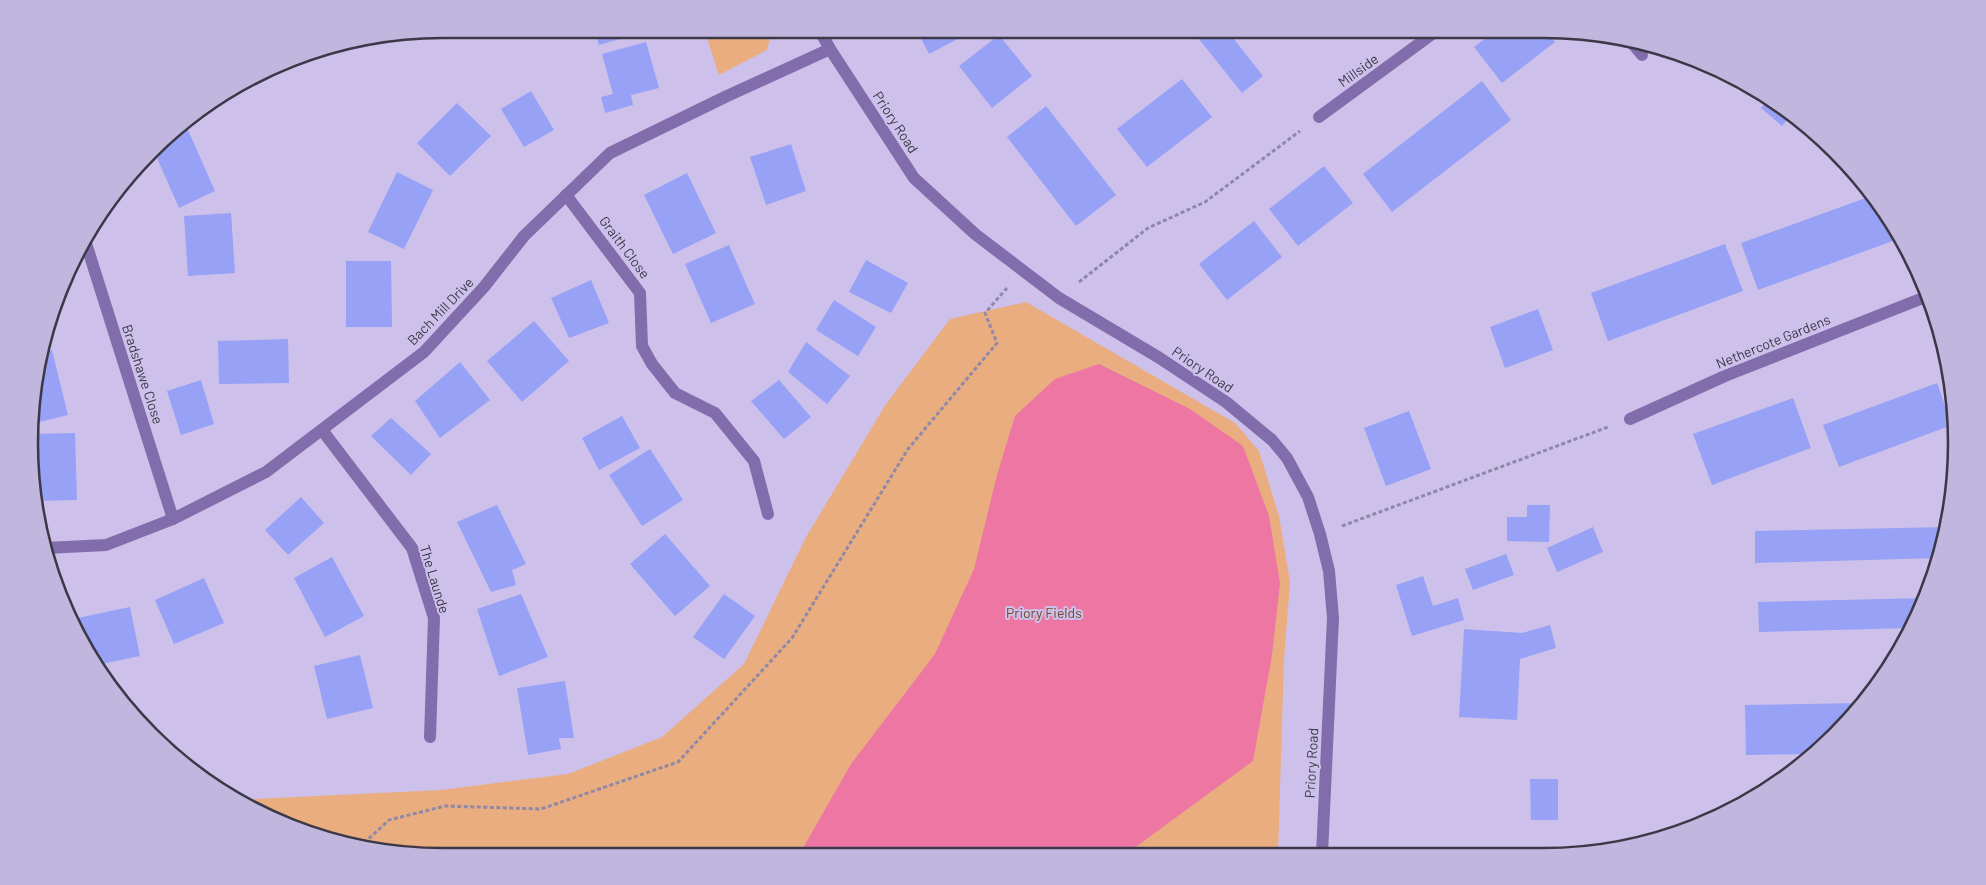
<svg xmlns="http://www.w3.org/2000/svg" width="1986" height="885" viewBox="0 0 1986 885" font-family="Barlow,sans-serif">
<rect width="100%" height="100%" fill="#cdc1eb"/>
<g fill="#e9ad80">
<path d="M 704,29 L 772,29 L 772,30 L 767,50 L 719,75 Z"/>
<path d="M 1026,302 L 1235,423 L 1259,451 L 1279,516 L 1290,582 L 1284,660 L 1278,854 L 443,856 L 309,834 L 234,800 L 441,790 L 568,774 L 662,737 L 744,664 L 806,537 L 886,404 L 950,319 Z"/>
</g>
<path fill="#ed76a3" d="M 1099,364 L 1190,409 L 1243,446 L 1269,516 L 1280,583 L 1272,655 L 1253,761 L 1126,854 L 799,855 L 851,764 L 935,654 L 974,569 L 997,475 L 1015,416 L 1055,379 Z"/>
<g fill="#97a1f5">
<path d="M 594,29 L 642,29 L 643,32 L 599,45 Z"/>
<path d="M 916,29 L 967,29 L 969,33 L 929,54 Z"/>
<path d="M 1191,29 L 1226,29 L 1263,76 L 1242,93 Z"/>
<path d="M 1498,29 L 1544,29 L 1555,42 L 1502,83 L 1474,47 Z"/>
<path d="M 999,35 L 1032,76 L 992,108 L 959,66 Z"/>
<path d="M 646,42 L 659,88 L 631,95 L 633,105 L 605,113 L 601,97 L 613,94 L 602,54 Z"/>
<path d="M 1182,79 L 1212,117 L 1147,167 L 1117,129 Z"/>
<path d="M 1482,81 L 1511,120 L 1392,212 L 1363,174 Z"/>
<path d="M 531,91 L 554,130 L 524,147 L 501,109 Z"/>
<path d="M 1770,98 L 1792,114 L 1782,126 L 1761,108 Z"/>
<path d="M 457,103 L 491,136 L 450,176 L 417,143 Z"/>
<path d="M 1046,106 L 1116,195 L 1076,226 L 1007,137 Z"/>
<path d="M 188,130 L 215,191 L 179,208 L 154,151 L 161,142 Z"/>
<path d="M 791,144 L 806,191 L 766,205 L 750,157 Z"/>
<path d="M 1324,166 L 1353,203 L 1298,246 L 1269,209 Z"/>
<path d="M 397,172 L 433,190 L 404,249 L 368,232 Z"/>
<path d="M 687,173 L 716,233 L 673,254 L 644,195 Z"/>
<path d="M 1874,195 L 1901,238 L 1758,290 L 1741,243 Z"/>
<path d="M 231,213 L 235,273 L 188,276 L 184,216 Z"/>
<path d="M 1254,221 L 1282,257 L 1227,300 L 1199,264 Z"/>
<path d="M 1725,244 L 1743,291 L 1608,341 L 1591,293 Z"/>
<path d="M 729,245 L 755,304 L 711,323 L 685,264 Z"/>
<path d="M 866,260 L 908,283 L 891,313 L 849,292 Z"/>
<path d="M 346,261 L 391,261 L 392,327 L 346,327 Z"/>
<path d="M 591,280 L 609,323 L 569,338 L 551,298 Z"/>
<path d="M 834,300 L 876,327 L 858,356 L 816,330 Z"/>
<path d="M 1538,309 L 1553,350 L 1505,368 L 1490,327 Z"/>
<path d="M 534,321 L 569,361 L 522,402 L 487,361 Z"/>
<path d="M 288,339 L 289,383 L 219,384 L 218,341 Z"/>
<path d="M 806,342 L 850,376 L 827,404 L 788,372 Z"/>
<path d="M 52,350 L 68,415 L 31,424 L 37,362 L 40,353 Z"/>
<path d="M 460,362 L 490,400 L 440,438 L 415,401 Z"/>
<path d="M 201,380 L 214,424 L 181,435 L 167,391 Z"/>
<path d="M 779,380 L 811,417 L 784,439 L 751,401 Z"/>
<path d="M 1937,383 L 1952,425 L 1839,467 L 1823,425 Z"/>
<path d="M 1793,398 L 1811,448 L 1712,485 L 1693,434 Z"/>
<path d="M 1409,411 L 1431,469 L 1386,486 L 1364,428 Z"/>
<path d="M 622,416 L 640,448 L 599,470 L 582,438 Z"/>
<path d="M 391,418 L 431,454 L 411,475 L 371,436 Z"/>
<path d="M 75,433 L 77,500 L 34,501 L 32,434 Z"/>
<path d="M 650,449 L 683,500 L 642,526 L 609,475 Z"/>
<path d="M 301,497 L 324,523 L 288,555 L 265,530 Z"/>
<path d="M 497,505 L 526,564 L 512,570 L 516,585 L 491,592 L 457,522 Z"/>
<path d="M 1527,505 L 1550,505 L 1549,542 L 1507,541 L 1507,517 L 1527,517 Z"/>
<path d="M 1593,527 L 1603,552 L 1557,572 L 1547,548 Z"/>
<path d="M 1947,527 L 1939,558 L 1755,563 L 1755,531 Z"/>
<path d="M 665,534 L 710,586 L 675,616 L 630,564 Z"/>
<path d="M 1506,554 L 1514,575 L 1473,590 L 1465,569 Z"/>
<path d="M 332,557 L 364,616 L 325,637 L 294,578 Z"/>
<path d="M 1423,576 L 1433,606 L 1458,598 L 1464,620 L 1412,636 L 1396,585 Z"/>
<path d="M 204,578 L 224,623 L 174,644 L 155,600 Z"/>
<path d="M 521,594 L 548,657 L 499,676 L 477,609 Z"/>
<path d="M 724,594 L 755,616 L 724,659 L 693,637 Z"/>
<path d="M 1924,598 L 1909,628 L 1759,632 L 1758,602 Z"/>
<path d="M 130,607 L 140,656 L 97,665 L 84,650 L 73,619 Z"/>
<path d="M 1550,625 L 1556,648 L 1520,659 L 1517,720 L 1459,717 L 1464,629 L 1522,633 Z"/>
<path d="M 360,655 L 373,708 L 327,719 L 314,666 Z"/>
<path d="M 565,681 L 574,738 L 559,738 L 561,749 L 528,755 L 517,688 Z"/>
<path d="M 1859,703 L 1811,754 L 1746,755 L 1745,705 Z"/>
<path d="M 1530,779 L 1558,779 L 1558,820 L 1531,820 Z"/>
</g>
<g fill="none" stroke-linecap="round" stroke-linejoin="round">
<g stroke="#9088a7" stroke-width="3" stroke-dasharray="4 2.5" stroke-linecap="butt">
<path d="M 1079,282 L 1148,228 L 1205,202 L 1300,131"/>
<path d="M 1342,526 L 1608,427"/>
<path d="M 364,843 L 389,820 L 445,806 L 541,809 L 678,762 L 792,638 L 908,449 L 997,343 L 985,313 L 1007,288"/>
</g>
<g stroke="#816dab" stroke-width="12">
<path d="M 819,29 L 830,49 L 914,178 L 975,234 L 1059,298 L 1158,357 L 1226,402 L 1272,440 L 1287,458 L 1308,497 L 1320,534 L 1329,571 L 1333,618 L 1322,854"/>
<path d="M 1632,43 L 1642,55"/>
<path d="M 1319,117 L 1439,29"/>
<path d="M 566,195 L 640,293 L 642,346 L 652,364 L 675,393 L 715,413 L 754,461 L 768,514"/>
<path d="M 84,237 L 173,519"/>
<path d="M 1630,419 L 1725,376 L 1928,296"/>
<path d="M 322,430 L 412,548 L 434,618 L 430,737"/>
<path d="M 46,548 L 106,545 L 173,519 L 266,472 L 424,352 L 484,287 L 524,236 L 610,153 L 725,97 L 830,49"/>
</g>
</g>
<g text-anchor="middle" dominant-baseline="central" stroke-width="4" stroke-linejoin="round" paint-order="stroke">
<g font-size="14" fill="#3c3848" stroke="#cdc1eb">
<text transform="translate(1358 70) rotate(-36)">Millside</text>
<text transform="translate(896 122) rotate(57)">Priory Road</text>
<text transform="translate(625 247) rotate(53)">Graith Close</text>
<text transform="translate(440 311) rotate(-46)">Bach Mill Drive</text>
<text transform="translate(1773 341) rotate(-22)">Nethercote Gardens</text>
<text transform="translate(1203 369) rotate(34)">Priory Road</text>
<text transform="translate(143 374) rotate(72)">Bradshawe Close</text>
<text transform="translate(435 579) rotate(73)">The Launde</text>
<text transform="translate(1311 763) rotate(-87)">Priory Road</text>
</g>
<g font-size="14" fill="#724928" stroke="#cdc1eb">
<text x="1044" y="612">Priory Fields</text>
</g>
</g>
<path d="M0 0H1986V885H0ZM443 38H1543A405 405 0 0 1 1948 443V443A405 405 0 0 1 1543 848H443A405 405 0 0 1 38 443V443A405 405 0 0 1 443 38Z" fill="#c1b6de" fill-rule="evenodd"/>
<path fill="none" stroke="#3c3848" stroke-width="2.5" d="M443 38H1543A405 405 0 0 1 1948 443V443A405 405 0 0 1 1543 848H443A405 405 0 0 1 38 443V443A405 405 0 0 1 443 38Z"/>
</svg>
